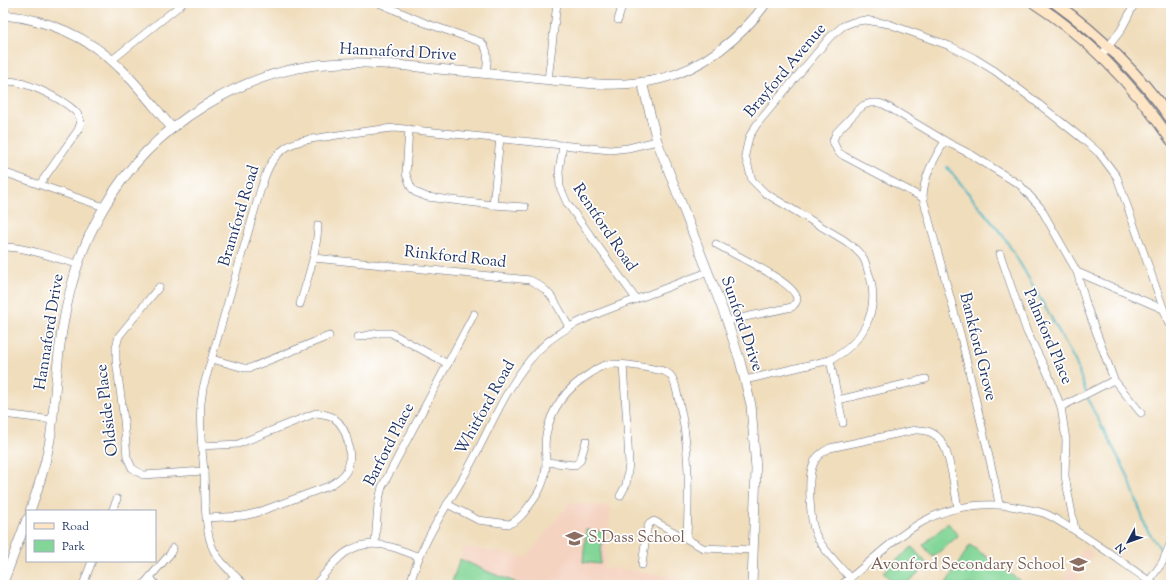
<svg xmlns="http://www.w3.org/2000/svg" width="1174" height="588" viewBox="0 0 1174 588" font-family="'Sorts Mill Goudy',serif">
<rect width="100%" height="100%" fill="#fff"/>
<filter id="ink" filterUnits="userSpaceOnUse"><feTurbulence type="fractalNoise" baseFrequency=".025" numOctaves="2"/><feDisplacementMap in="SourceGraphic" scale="8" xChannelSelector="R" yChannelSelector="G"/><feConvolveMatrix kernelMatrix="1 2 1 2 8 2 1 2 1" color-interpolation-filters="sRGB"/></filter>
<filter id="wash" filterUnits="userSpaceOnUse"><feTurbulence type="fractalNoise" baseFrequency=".012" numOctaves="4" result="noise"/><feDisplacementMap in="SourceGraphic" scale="16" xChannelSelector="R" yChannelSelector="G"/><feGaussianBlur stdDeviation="0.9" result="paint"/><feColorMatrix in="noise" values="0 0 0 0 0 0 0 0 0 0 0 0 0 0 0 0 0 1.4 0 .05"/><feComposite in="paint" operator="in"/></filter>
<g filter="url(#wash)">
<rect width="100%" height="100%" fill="#f0ddbc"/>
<g fill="#f5d3c1">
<path d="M 570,502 L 611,507 L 604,567 L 681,578 L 681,585 L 451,585 L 464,547 L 527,557 Z"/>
<path d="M 1085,547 L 1093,553 L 1077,578 L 1087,585 L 1059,585 Z"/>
</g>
<g fill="#83d697" stroke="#4f827a">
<path d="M 948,523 L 958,536 L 933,557 L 923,545 Z"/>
<path d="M 586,530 L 603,532 L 600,564 L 583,562 Z"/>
<path d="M 970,545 L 1026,585 L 945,585 Z"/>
<path d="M 912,547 L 928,565 L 904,585 L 895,585 L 883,572 Z"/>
<path d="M 460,559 L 491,573 L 515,582 L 516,585 L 451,585 Z"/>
</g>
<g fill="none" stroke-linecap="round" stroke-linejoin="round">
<g stroke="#49b6c4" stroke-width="2">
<path d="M 947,167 L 1004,237 L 1024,270 L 1061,335 L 1076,363 L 1090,404 L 1127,474 L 1147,530 L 1161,550"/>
<path d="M 1169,559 L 1171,561"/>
</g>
</g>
</g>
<g filter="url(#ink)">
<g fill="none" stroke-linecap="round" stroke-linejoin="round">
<defs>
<g id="minor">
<path d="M 379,3 L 425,23 L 481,42 C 490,50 487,62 486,74"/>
<path d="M 618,20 L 623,3"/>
<path d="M 1101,56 L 1121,30 L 1135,3"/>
<path d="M 112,60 L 183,3"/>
<path d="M 548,80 L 557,3"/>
<path d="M 3,82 C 20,77 62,99 75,111 C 78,114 80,118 81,122 L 78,130 L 40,184"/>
<path d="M 409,129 L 406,174 L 411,187 L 415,192 L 427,197 L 493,205 L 500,138"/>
<path d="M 563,145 L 559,171 L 560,187 L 567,203 L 636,299"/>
<path d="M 3,172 L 104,207"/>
<path d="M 923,198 C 923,177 934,159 945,141"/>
<path d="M 493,205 L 525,207"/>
<path d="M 716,244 C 733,254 787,279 795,294 C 799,300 796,303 792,307 L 727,321"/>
<path d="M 3,247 C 28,247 53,258 77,264"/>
<path d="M 1000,254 L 1027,332 L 1049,376 L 1061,407 L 1066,440 L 1065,476 L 1075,530"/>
<path d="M 314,258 L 530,280 C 553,291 557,306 569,327"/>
<path d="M 1077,272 L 1087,307 L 1114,380 L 1141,413"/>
<path d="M 159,287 L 119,336 L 116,347 L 116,360 L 124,420 L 127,457 L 132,468 L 143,475 L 204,471"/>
<path d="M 300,304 C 308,277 317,252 318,225"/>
<path d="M 358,337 L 379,333 L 391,333 L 448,364"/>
<path d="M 212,359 L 244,368 L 250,368 L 329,336"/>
<path d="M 830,360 L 843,423"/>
<path d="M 745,380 L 830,360 C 863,343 881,310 869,274 C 867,269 866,263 864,259 C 859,251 851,245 844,240 L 765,193 L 752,180 L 745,155 L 749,137 L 757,124 L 830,37 L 843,26 L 853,22 L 865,20 L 889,24 L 950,46 L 974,58 L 995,71 L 1031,98 L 1084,140 L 1099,153 L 1117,177 L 1171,330"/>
<path d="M 838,400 L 926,379"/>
<path d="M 1061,407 L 1114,380"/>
<path d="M 3,414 L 53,420"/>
<path d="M 202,446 L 238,444 L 316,413 C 321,414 328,414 334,418 C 348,428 354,457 346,472 C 342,478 336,482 329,486 L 256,513 L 243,516 L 207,518"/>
<path d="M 546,462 L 575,465 L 580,461 L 586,441"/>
<path d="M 620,496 L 626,485 L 629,464 L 627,425 L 623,365"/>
<path d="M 447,504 L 478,520 L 509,524 C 518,521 524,513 529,506 C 540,492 546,480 546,462 C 546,452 544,444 546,435 C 551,408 568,387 591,373 C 597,368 605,364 613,364 C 625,364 646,367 658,370 C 662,370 666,372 669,374 C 675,379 676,389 678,397 C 690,444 689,490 687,538"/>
<path d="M 999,504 L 994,478 L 961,337 L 923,198 L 844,156 L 838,152 L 833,141 L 836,133 L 858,110 L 864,105 L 871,103 L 879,103 L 885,105 L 945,141 L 972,155 L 1020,185 L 1040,207 L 1077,272 L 1163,309"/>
<path d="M 112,511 L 117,499"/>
<path d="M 375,544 L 378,504 L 382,487 L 474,314"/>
<path d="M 642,565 L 647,529 L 649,524 L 654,521 L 703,548 L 753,550"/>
<path d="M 150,577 L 156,585"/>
<path d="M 850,578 C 839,565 825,552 817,537 C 810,524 807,479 813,465 C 816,456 822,452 830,448 L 915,430 C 944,428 947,452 952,474 C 954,485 956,497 958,508"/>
<path d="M 1149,581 L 1162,563 L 1171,542"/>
<path d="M 83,585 L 92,561"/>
<path d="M 143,585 L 170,554 L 173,548"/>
<path d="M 226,585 L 235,576"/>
<path d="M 245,585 C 234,575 221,564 214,551 C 204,533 205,492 204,471 C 202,449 199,426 201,403 L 203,388 L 261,188 C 266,173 270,159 284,149 C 297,139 315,139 331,136 C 352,133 373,130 395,128 L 610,150 L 628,148 L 657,141"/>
<path d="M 315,585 C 324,575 333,562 345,553 C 369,536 395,547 419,557"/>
<path d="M 410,585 C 420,543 447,507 468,469 C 488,433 503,393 529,361 C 555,327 596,314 634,300 C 659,291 683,281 708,272"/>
<path d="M 841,585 C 869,564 892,539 922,522 C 955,503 995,501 1031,510 C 1036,511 1041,512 1046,514 C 1053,517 1060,522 1067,526 C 1098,543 1125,565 1155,585"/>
</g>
<g id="tertiary">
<path d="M 3,15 C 47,19 89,37 120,68 C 139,86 155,108 172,128"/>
<path d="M 642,82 L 657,141 L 727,321 L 740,361 L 751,405 L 756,469 L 752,585"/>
<path d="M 30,511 C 38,489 45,467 49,445 C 53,424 54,403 56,381 C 61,321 72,262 103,209 C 151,125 246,66 342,63 C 371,62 399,65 427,68 C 459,71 491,74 522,77 C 566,81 617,90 660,79 C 702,69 741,38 766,3"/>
<path d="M 3,583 L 27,519"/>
</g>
<g id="secondary">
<path d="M 1034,3 C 1090,39 1134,86 1171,140"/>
<path d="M 1055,3 C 1100,35 1139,74 1171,119"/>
</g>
</defs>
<use href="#minor" stroke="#666c7f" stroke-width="8"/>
<use href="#tertiary" stroke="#666c7f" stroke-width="10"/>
<use href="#secondary" stroke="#666c7f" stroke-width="12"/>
<use href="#minor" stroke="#fff" stroke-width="7"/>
<use href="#tertiary" stroke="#fff" stroke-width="9"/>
<use href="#secondary" stroke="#fde5c5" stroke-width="10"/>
</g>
</g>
<defs>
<symbol id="school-bare" viewBox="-9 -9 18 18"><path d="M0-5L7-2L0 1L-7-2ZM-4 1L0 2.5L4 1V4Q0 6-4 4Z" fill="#8d6e63" stroke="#fff" stroke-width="2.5" paint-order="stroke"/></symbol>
</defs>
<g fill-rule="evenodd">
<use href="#school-bare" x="562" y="526" width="25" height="25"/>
<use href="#school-bare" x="1066" y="552" width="25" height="25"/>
</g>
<g text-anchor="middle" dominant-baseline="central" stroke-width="3.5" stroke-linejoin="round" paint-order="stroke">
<g font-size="16" fill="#1b2f5e" stroke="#fff">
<text transform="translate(398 53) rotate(3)">Hannaford Drive</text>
<text transform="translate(786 71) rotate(-50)">Brayford Avenue</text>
<text transform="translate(240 216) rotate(-73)">Bramford Road</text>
<text transform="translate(604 228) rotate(56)">Rentford Road</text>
<text transform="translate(455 258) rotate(6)">Rinkford Road</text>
<text transform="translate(741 324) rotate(71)">Sunford Drive</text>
<text transform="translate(50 332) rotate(-81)">Hannaford Drive</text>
<text transform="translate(1047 337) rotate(67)">Palmford Place</text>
<text transform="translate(977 347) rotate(76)">Bankford Grove</text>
<text transform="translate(486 408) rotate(-61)">Whitford Road</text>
<text transform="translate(108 410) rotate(-97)">Oldside Place</text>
<text transform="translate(390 445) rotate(-63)">Barford Place</text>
</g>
<g font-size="16" fill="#785e54" stroke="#fff" text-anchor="start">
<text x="588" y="538">S.Dass School</text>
<text x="1065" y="565" text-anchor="end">Avonford Secondary School</text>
</g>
</g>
<rect width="1174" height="588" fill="none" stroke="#fff" stroke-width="16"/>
<rect x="26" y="510" width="130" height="52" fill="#ffffff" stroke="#a4acbf"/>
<rect x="34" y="523" width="20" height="6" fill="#fde5c5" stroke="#a4acbf"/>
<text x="62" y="530" font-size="12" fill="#1b2f5e">Road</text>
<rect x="34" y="540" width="20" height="12" fill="#83d697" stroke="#a4acbf"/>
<text x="62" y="550" font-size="12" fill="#1b2f5e">Park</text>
<g transform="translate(1128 542) rotate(229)" stroke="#ffffff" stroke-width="3" paint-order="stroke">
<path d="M0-3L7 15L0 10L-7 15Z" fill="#1b2f5e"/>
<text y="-6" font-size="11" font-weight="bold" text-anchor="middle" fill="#1b2f5e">N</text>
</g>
</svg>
